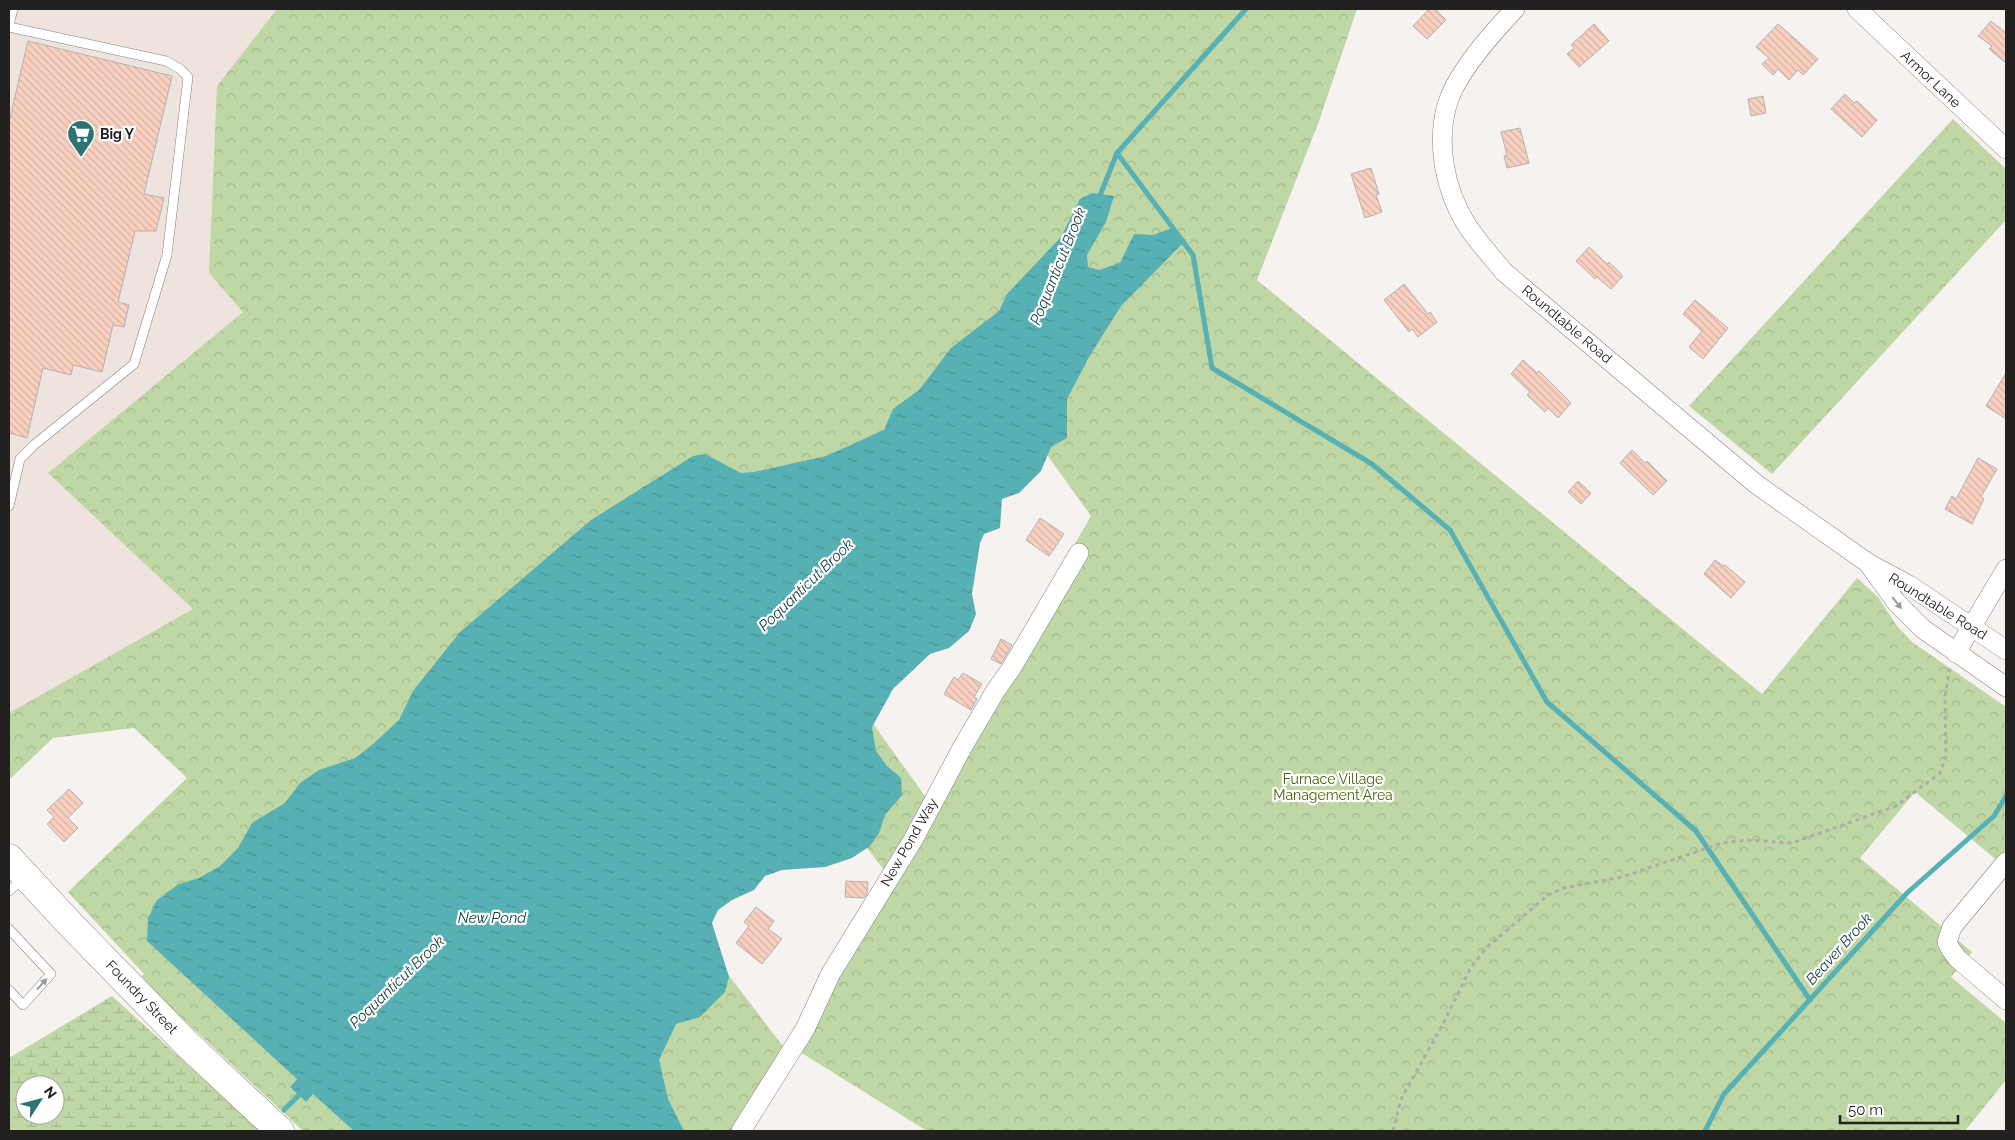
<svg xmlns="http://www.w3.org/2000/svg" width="2015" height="1140" viewBox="0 0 2015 1140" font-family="Raleway,sans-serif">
<defs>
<pattern id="wetland-marsh" width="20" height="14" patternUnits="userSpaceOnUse" patternTransform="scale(1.25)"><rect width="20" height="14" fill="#bed7a4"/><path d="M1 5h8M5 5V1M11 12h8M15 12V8" fill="none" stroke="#a3b88d"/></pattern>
<pattern id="park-crowns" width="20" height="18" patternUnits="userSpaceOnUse" patternTransform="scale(1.25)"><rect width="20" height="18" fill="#bed7a4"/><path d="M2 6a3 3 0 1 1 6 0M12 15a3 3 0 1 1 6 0" fill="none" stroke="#a3b88d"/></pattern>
<pattern id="water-ripples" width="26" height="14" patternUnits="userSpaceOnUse" patternTransform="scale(1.25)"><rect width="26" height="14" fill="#57b1b4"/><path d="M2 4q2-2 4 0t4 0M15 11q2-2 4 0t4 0" fill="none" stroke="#489092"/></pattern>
<pattern id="building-back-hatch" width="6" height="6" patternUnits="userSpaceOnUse" patternTransform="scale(1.25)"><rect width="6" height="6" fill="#f9d0bf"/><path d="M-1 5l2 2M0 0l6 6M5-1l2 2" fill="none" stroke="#d5b2a4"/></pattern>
</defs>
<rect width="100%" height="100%" fill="#f6f2f0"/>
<path fill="#eee3dd" d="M 9,9 L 277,9 L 217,86 L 244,311 L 48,473 L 194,609 L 9,713 Z"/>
<path fill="url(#wetland-marsh)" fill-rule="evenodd" d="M 112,996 L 261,1131 L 9,1131 L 9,1058 ZM 25,1085 L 55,1085 L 55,1115 L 25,1115 Z"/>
<g fill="url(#park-crowns)" fill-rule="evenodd">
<path d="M 277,9 L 1357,9 L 1319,121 L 1257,280 L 1762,694 L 1857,578 L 1878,597 L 1897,626 L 1912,642 L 2006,707 L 2006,868 L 1915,792 L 1860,858 L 1972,952 L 1951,977 L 2006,1023 L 2006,1080 L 1965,1131 L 927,1131 L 800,1052 L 751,1131 L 303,1131 L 139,978 L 144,974 L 68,892 L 187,778 L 134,728 L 53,738 L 9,780 L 9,713 L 193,609 L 48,473 L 243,312 L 209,273 L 217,86 ZM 994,381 L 1091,516 L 927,799 L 786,602 ZM 734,677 L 888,875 L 785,1049 L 609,818 Z"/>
<path d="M 1953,119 L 2006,169 L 2006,220 L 1772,474 L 1689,406 Z"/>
</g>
<path fill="url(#water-ripples)" d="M 1092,193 L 1114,196 L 1106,222 L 1087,255 L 1088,267 L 1099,270 L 1120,263 L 1134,234 L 1153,235 L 1172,228 L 1186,240 L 1121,306 L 1089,357 L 1067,399 L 1067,438 L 1051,447 L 1041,471 L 1019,493 L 1002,499 L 1000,528 L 984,534 L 980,543 L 972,594 L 976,614 L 969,631 L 949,648 L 930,654 L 893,689 L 872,727 L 876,751 L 887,766 L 901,778 L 902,795 L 885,815 L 879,833 L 870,846 L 852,858 L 825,867 L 782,870 L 765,876 L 754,890 L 732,900 L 718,910 L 712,923 L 729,977 L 725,992 L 700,1017 L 676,1024 L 659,1060 L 668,1099 L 684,1131 L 354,1131 L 313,1094 L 306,1102 L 290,1087 L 297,1079 L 147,941 L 148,918 L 157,900 L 179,884 L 199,878 L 220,866 L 238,848 L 252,823 L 285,803 L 300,783 L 319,770 L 355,758 L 372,745 L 399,720 L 413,691 L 460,632 L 591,520 L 693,456 L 705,454 L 741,473 L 754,472 L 826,456 L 884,430 L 893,409 L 919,390 L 951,348 L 999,311 L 1007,294 L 1061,237 L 1080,199 Z"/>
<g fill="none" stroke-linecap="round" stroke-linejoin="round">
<g stroke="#57b1b4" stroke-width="5">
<path d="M 1117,153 L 1193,255 L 1212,368 L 1372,464 L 1450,530 L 1547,702 L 1696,831 L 1810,1000"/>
<path d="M 1099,198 L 1117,153 L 1246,9"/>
<path d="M 284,1110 L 303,1091"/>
<path d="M 1705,1131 L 1724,1094 L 1907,893 L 1994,816 L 2006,796"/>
</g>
</g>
<g fill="url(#building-back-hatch)" stroke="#b5b1b0">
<path d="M 1429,9 L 1435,9 L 1446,20 L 1427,39 L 1413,26 Z"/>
<path d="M 1991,21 L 2006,33 L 2006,63 L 1989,49 L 1992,46 L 1978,36 Z"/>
<path d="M 1594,24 L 1609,41 L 1579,67 L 1567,54 L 1574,48 L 1571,45 Z"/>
<path d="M 1778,24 L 1818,59 L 1803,75 L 1798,70 L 1789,80 L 1778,69 L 1773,75 L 1762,64 L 1769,58 L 1756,47 Z"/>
<path d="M 28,41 L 172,76 L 144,194 L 164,198 L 156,231 L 135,231 L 118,302 L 129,305 L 124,327 L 113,325 L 102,372 L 73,365 L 71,375 L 43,368 L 27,438 L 9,433 L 9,122 Z"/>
<path d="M 1845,94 L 1854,103 L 1857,101 L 1877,120 L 1862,137 L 1831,109 Z"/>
<path d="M 1763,96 L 1766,113 L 1751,116 L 1748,99 Z"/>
<path d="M 1520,128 L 1529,163 L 1507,168 L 1504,156 L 1507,155 L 1501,132 Z"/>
<path d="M 1371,168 L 1379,194 L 1376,195 L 1382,212 L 1365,218 L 1351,174 Z"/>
<path d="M 1589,247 L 1607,264 L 1609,262 L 1623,276 L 1611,289 L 1597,277 L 1595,279 L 1576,261 Z"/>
<path d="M 1404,284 L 1428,314 L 1430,312 L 1437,322 L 1418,337 L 1412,329 L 1409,332 L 1384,300 Z"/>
<path d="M 1695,300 L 1728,328 L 1703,359 L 1689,347 L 1702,331 L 1683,314 Z"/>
<path d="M 1523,360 L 1537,373 L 1539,371 L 1571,403 L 1558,418 L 1548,408 L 1545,412 L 1527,395 L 1530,392 L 1511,374 Z"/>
<path d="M 2006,373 L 2006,419 L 1986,406 Z"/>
<path d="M 1632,450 L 1645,463 L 1647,461 L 1667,481 L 1653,495 L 1620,463 Z"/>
<path d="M 1978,458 L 1997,469 L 1981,497 L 1984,499 L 1972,524 L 1945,509 L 1952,496 L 1956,499 Z"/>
<path d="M 1578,481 L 1591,493 L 1581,504 L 1568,492 Z"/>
<path d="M 1040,518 L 1064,534 L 1049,556 L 1026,540 Z"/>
<path d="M 1715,560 L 1723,566 L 1725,565 L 1745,582 L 1731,598 L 1704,574 Z"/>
<path d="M 1001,639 L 1012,645 L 1001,664 L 991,659 Z"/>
<path d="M 963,673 L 982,684 L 974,697 L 977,699 L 971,710 L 944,694 L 954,677 L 958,680 Z"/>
<path d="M 69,789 L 83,803 L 68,818 L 78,828 L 64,842 L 47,824 L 54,817 L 47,810 Z"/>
<path d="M 846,881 L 868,882 L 867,894 L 864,898 L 845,897 Z"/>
<path d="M 756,907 L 774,921 L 768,929 L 782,939 L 762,964 L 736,943 L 749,926 L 744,922 Z"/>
</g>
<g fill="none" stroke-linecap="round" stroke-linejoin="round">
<defs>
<g id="service">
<path d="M 9,25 L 13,9"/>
<path d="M 9,27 L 166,61 L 180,69 L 188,77 L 167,255 L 134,364 L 34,445 L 20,459 L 9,506"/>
<path d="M 9,891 L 24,878"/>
<path d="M 9,929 L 51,974 L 23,1005 L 9,990"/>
</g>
<g id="minor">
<path d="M 1515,9 C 1493,32 1456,74 1447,105 C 1436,145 1445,189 1466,224 C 1477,241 1491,256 1504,272 L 1756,484 L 1868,563 L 1909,585 L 2006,650"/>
<path d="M 1857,9 L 2006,149"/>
<path d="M 1870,566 L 1896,602 L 1923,629 L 2006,687"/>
<path d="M 1956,653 L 2006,569"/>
<path d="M 2006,862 L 1952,927 L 1947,942 L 1951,950 L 1958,959 L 2006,1000"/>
<path d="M 741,1131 L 805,1029 L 831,973 L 913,840 L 962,748 L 996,690 L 1011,669 L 1079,553"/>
</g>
<path id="trunk" d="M 9,858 L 70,924 L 187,1044 L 280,1131"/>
</defs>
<use href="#service" stroke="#858280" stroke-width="10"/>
<use href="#minor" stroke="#858280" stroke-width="20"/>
<use href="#trunk" stroke="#858280" stroke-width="29"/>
<path stroke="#afacaa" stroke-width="3" stroke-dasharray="4 4" stroke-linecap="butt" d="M 1393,1131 L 1401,1099 L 1443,1024 L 1470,969 L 1486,948 L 1548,895 L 1564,888 L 1622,877 L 1722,843 L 1747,840 L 1792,843 L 1896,806 L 1940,773 L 1946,756 L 1945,696 L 1950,667"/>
<use href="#service" stroke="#fff" stroke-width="9"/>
<use href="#minor" stroke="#fff" stroke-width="19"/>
<use href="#trunk" stroke="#fff" stroke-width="28"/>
</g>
<defs><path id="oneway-solid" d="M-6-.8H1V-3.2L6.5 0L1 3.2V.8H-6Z" transform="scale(1.25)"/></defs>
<g fill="#9c9b9b">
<use href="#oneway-solid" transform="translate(1897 603) rotate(51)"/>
<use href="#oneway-solid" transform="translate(42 984) rotate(-48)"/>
</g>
<defs>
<symbol id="supermarket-pin" viewBox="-11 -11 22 30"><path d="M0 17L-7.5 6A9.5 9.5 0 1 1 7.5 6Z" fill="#2a7472" stroke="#fff"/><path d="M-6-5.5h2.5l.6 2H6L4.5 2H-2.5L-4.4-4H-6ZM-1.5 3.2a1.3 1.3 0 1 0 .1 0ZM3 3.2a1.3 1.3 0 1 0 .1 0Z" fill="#fff"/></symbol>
</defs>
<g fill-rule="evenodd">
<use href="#supermarket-pin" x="65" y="118" width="32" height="43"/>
</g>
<g text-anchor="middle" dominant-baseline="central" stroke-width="4.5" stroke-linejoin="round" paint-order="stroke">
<g font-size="14" fill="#222120" stroke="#fff">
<text transform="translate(1931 79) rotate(43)">Armor Lane</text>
<text transform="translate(1567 324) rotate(40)">Roundtable Road</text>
<text transform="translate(1938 606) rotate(32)">Roundtable Road</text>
<text transform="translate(909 842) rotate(-60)">New Pond Way</text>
<text transform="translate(142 997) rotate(46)">Foundry Street</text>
</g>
<g font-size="14" font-weight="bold" fill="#222120" stroke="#fff" text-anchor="start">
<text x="100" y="134">Big Y</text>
</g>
<g font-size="14" fill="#43630a" stroke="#fff">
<text x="1333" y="779">Furnace Village<tspan x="1333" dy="16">Management Area</tspan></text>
</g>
<g font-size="15" font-style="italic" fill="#174143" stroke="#fff">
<text transform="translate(1058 266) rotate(-68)">Poquanticut Brook</text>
<text transform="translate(806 585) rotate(-44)">Poquanticut Brook</text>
<text x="492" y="918">New Pond</text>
<text transform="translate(1839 949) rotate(-48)">Beaver Brook</text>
<text transform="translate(397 982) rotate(-44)">Poquanticut Brook</text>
</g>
</g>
<rect width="2015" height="1140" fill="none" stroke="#222120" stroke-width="20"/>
<g transform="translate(40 1100) rotate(54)"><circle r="24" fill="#ffffff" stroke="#a7a6a6"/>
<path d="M0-4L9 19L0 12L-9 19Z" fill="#2a7472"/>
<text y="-8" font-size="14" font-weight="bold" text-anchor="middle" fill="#222120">N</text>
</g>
<path d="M1840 1115v8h118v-8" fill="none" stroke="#222120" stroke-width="2.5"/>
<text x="1848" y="1115" font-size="15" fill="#222120" stroke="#ffffff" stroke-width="4" paint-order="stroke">50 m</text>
</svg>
